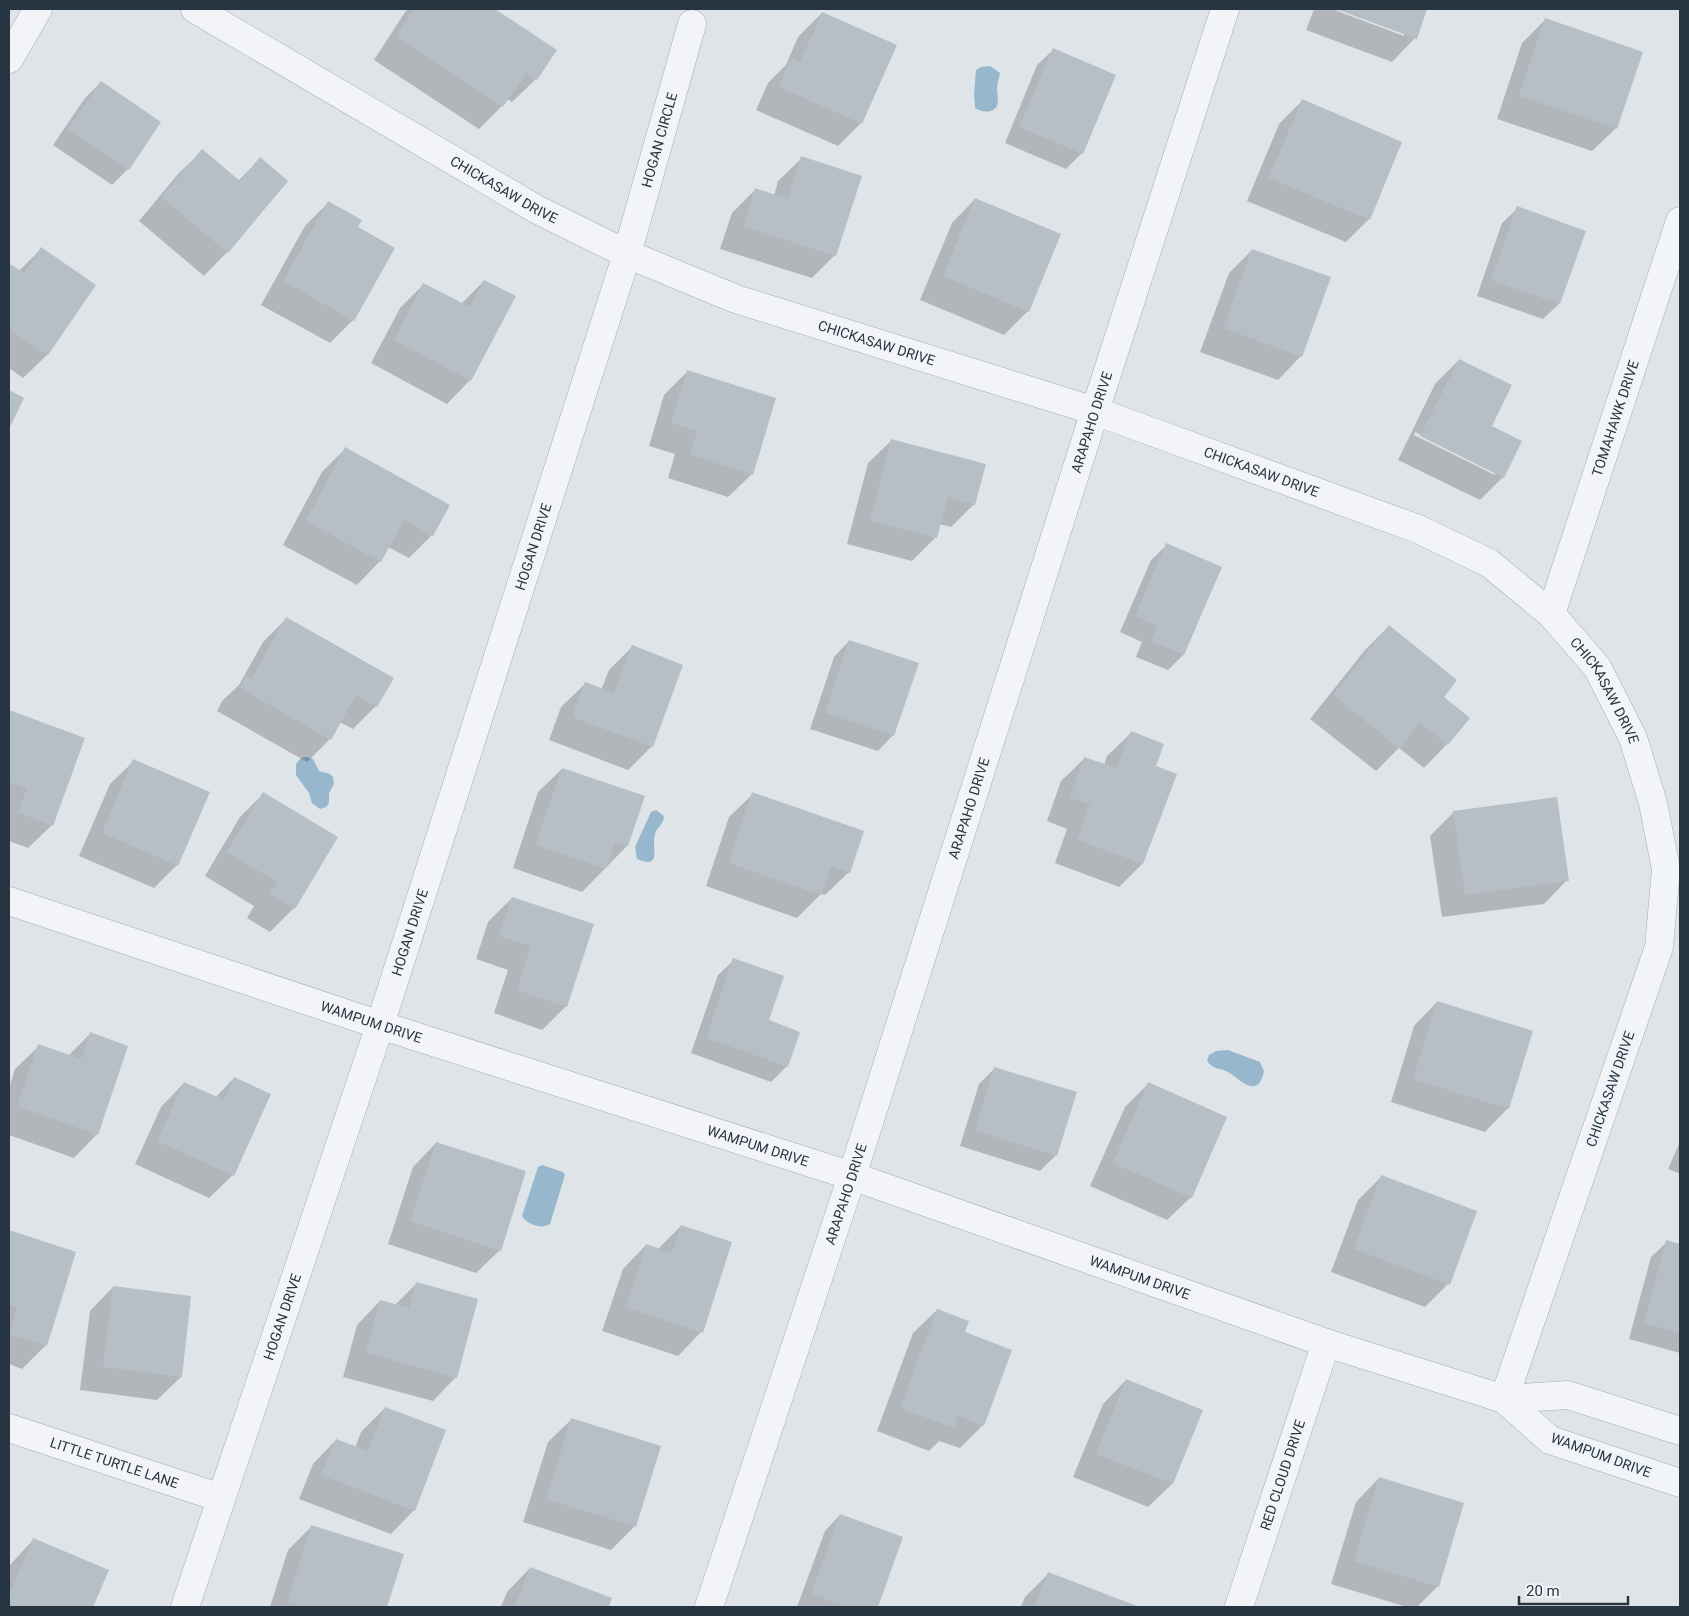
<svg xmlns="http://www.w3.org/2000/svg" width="1689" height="1616" viewBox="0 0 1689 1616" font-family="Roboto,sans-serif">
<rect width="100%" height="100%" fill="#dfe4e9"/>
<g fill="#97b8cc">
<path d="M 990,66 L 1000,73 C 999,78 997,84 997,89 C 997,94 999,101 997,106 C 993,114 981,112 975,108 L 974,94 L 976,70 L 981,67 Z"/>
<path d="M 307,757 L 313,759 L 319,771 L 330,774 L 333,777 L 334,784 L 329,793 L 329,803 L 326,807 L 320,809 L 312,803 L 309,793 L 296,775 L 296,764 L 301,758 Z"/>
<path d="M 656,810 L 664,816 C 664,824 657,827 655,834 C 651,847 663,870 637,859 L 635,847 L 651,812 Z"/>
<path d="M 1228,1050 L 1260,1062 L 1264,1071 C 1258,1101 1240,1079 1228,1072 C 1219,1067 1215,1071 1207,1061 L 1209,1055 L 1216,1051 Z"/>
<path d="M 542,1165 L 563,1172 L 565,1175 L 550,1224 C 542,1230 526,1224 522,1216 L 538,1167 Z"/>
</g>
<g fill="#0003" fill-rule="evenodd">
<path d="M 407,9 L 493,9 L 555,50 L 536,79 L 512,102 L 507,99 L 502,106 L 479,129 L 374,60 Z"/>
<path d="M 1314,9 L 1332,9 L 1404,36 L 1404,33 L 1339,9 L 1426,9 L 1415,38 L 1392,62 L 1306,30 Z"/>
<path d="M 822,13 L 861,123 L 838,146 L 756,110 L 768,83 L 786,65 L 798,37 Z"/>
<path d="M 1545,20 L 1616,128 L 1592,151 L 1497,119 L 1522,43 Z"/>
<path d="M 1053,50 L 1082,153 L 1066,169 L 1005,143 L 1037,65 Z"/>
<path d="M 101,82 L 159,123 L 128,169 L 112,185 L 53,145 L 85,98 Z"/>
<path d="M 1302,101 L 1369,219 L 1346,242 L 1247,201 L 1279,124 Z"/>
<path d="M 202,151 L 238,181 L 260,159 L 287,182 L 227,252 L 204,276 L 139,221 L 178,174 Z"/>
<path d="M 802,158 L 835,255 L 812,278 L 720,249 L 732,213 L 755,190 L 774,196 L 778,181 Z"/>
<path d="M 975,199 L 1060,235 L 1028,311 L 1004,335 L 920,300 L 952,223 Z"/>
<path d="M 328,203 L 356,227 L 353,320 L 330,343 L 261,305 L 305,226 Z"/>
<path d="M 1518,208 L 1559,304 L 1543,319 L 1477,296 L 1502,223 Z"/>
<path d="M 41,249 L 94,285 L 47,355 L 23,378 L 9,368 L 9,265 L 18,272 Z"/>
<path d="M 1252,250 L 1301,356 L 1278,380 L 1200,352 L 1229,273 Z"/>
<path d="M 484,281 L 470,380 L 447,404 L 371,363 L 400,308 L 423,285 L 461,304 Z"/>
<path d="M 1459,360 L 1490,426 L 1503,477 L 1480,500 L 1398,460 L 1435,384 ZM 1415,432 L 1495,472 L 1495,475 L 1414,435 Z"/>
<path d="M 687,372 L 752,474 L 728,497 L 668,478 L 675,454 L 649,446 L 664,395 Z"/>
<path d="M 892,440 L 974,504 L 951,527 L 939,524 L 936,537 L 912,561 L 847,544 L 868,463 Z"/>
<path d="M 345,449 L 432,535 L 409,558 L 388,547 L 380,561 L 357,585 L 283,545 L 322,472 Z"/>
<path d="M 1167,545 L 1220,568 L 1183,655 L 1168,670 L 1136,657 L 1142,642 L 1120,632 L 1151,560 Z"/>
<path d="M 287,618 L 376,706 L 353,729 L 340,722 L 330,739 L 307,762 L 217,711 L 222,701 L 239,685 L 263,642 Z"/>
<path d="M 1389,626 L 1447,744 L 1424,768 L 1399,748 L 1376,771 L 1310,719 L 1365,650 Z"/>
<path d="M 849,641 L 893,735 L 878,751 L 810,729 L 834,657 Z"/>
<path d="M 632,647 L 652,746 L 628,770 L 549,740 L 561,707 L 585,684 L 601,690 L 609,670 Z"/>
<path d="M 10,711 L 52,825 L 28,848 L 9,841 Z"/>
<path d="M 1131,733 L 1154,767 L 1142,864 L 1119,887 L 1055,863 L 1067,829 L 1047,821 L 1061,781 L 1085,758 L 1104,765 L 1107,756 Z"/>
<path d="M 134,761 L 177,865 L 154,888 L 79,856 L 110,784 Z"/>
<path d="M 562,769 L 627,846 L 582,892 L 513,868 L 538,792 Z"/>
<path d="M 263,794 L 336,838 L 294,908 L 270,932 L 247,918 L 254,906 L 205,876 L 240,817 Z"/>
<path d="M 753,794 L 849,872 L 825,895 L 821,894 L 797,918 L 706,886 L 729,817 Z"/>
<path d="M 1454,812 L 1567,880 L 1544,904 L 1442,917 L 1430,836 Z"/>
<path d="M 512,898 L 566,1006 L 542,1030 L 494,1013 L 508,970 L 476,959 L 488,922 Z"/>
<path d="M 734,960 L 767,1021 L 787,1066 L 771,1082 L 691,1053 L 718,975 Z"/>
<path d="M 1437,1002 L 1508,1108 L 1485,1132 L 1391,1102 L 1414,1026 Z"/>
<path d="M 90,1034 L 97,1134 L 74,1158 L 9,1135 L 9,1088 L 15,1069 L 39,1046 L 68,1056 Z"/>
<path d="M 995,1068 L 1056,1155 L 1040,1171 L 960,1146 L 979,1084 Z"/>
<path d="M 234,1078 L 233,1175 L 209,1198 L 135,1164 L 161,1107 L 184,1083 L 215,1098 Z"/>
<path d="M 1148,1084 L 1191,1197 L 1167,1220 L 1090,1186 L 1125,1107 Z"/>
<path d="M 1680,1142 L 1680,1174 L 1668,1169 Z"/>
<path d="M 436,1143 L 500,1250 L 476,1273 L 388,1244 L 413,1167 Z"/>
<path d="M 1381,1177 L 1448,1284 L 1425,1307 L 1331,1272 L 1358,1200 Z"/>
<path d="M 681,1226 L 701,1332 L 678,1356 L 602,1331 L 623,1269 L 646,1245 L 658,1249 Z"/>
<path d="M 9,1231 L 75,1253 L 46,1345 L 22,1369 L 9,1364 Z"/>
<path d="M 1667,1242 L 1680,1245 L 1680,1353 L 1629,1339 L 1651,1257 Z"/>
<path d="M 416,1284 L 456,1377 L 433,1401 L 343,1377 L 357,1325 L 380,1301 L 395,1305 Z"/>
<path d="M 113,1287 L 181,1377 L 157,1400 L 80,1390 L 90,1311 Z"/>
<path d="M 937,1310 L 963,1333 L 983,1425 L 960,1448 L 939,1441 L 929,1451 L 877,1431 L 913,1333 Z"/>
<path d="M 1126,1380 L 1201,1410 L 1172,1484 L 1148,1507 L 1073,1477 L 1103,1404 Z"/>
<path d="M 385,1408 L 414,1510 L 391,1534 L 299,1499 L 313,1464 L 336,1440 L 355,1448 L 361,1432 Z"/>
<path d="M 572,1419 L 635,1526 L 611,1550 L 523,1522 L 548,1442 Z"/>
<path d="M 1379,1478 L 1438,1586 L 1417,1607 L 1407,1607 L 1331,1584 L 1356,1502 Z"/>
<path d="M 840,1515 L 902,1538 L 876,1607 L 797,1607 L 825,1531 Z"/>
<path d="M 311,1527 L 402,1555 L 386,1607 L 270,1607 L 288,1550 Z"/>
<path d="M 34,1539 L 107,1571 L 91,1607 L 9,1607 L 9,1566 Z"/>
<path d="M 530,1568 L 611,1599 L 608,1607 L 501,1607 L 507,1592 Z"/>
<path d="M 1048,1574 L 1135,1607 L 1021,1607 L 1025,1597 Z"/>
</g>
<g fill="#b6bec6">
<path d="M 414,9 L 495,9 L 557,50 L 537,80 L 526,73 L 503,107 L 396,36 Z"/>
<path d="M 1336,9 L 1427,9 L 1417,39 Z"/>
<path d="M 822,12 L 897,45 L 862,124 L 779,87 L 791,58 L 800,62 Z"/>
<path d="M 1545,18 L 1643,52 L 1617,129 L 1519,96 Z"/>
<path d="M 1053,48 L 1116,75 L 1083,154 L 1019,127 Z"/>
<path d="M 101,81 L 161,122 L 129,170 L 68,129 Z"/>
<path d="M 1302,99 L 1402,142 L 1370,220 L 1269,178 Z"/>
<path d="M 202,149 L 240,181 L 260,157 L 288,181 L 228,253 L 161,197 Z"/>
<path d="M 801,156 L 862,176 L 836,256 L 743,226 L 755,188 L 788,199 Z"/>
<path d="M 975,198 L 1061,234 L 1029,312 L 943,276 Z"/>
<path d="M 328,201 L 362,220 L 358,227 L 395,248 L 354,321 L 283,281 Z"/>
<path d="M 1517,206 L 1586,231 L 1560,304 L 1491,280 Z"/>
<path d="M 41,247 L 96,285 L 48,355 L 9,329 L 9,263 L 24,273 Z"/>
<path d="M 1252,249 L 1331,277 L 1302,357 L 1223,328 Z"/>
<path d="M 484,280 L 516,296 L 471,381 L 394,340 L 423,283 L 470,307 Z"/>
<path d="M 1459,359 L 1512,385 L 1492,426 L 1522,441 L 1504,478 L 1420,436 Z"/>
<path d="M 687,370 L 776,398 L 753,475 L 690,455 L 697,431 L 671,423 Z"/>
<path d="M 9,390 L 24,398 L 9,429 Z"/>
<path d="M 891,439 L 986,464 L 975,505 L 948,497 L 937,538 L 870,521 Z"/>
<path d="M 345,447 L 450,505 L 433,536 L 404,520 L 381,562 L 306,521 Z"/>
<path d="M 1166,543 L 1222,567 L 1184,655 L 1151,641 L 1157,626 L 1135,616 Z"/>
<path d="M 286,617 L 394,678 L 377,707 L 356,695 L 331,740 L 240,688 L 246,676 L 251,679 Z"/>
<path d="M 1389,625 L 1457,680 L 1444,697 L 1470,718 L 1448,745 L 1420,723 L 1400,749 L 1333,695 Z"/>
<path d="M 849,640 L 919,663 L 894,736 L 825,713 Z"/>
<path d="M 632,645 L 683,665 L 653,747 L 572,717 L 585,682 L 614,693 Z"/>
<path d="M 9,710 L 85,738 L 53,826 L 18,812 L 27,789 L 9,782 Z"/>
<path d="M 1131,731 L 1164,744 L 1156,766 L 1177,774 L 1143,864 L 1077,840 L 1090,805 L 1069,797 L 1084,757 L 1117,768 Z"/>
<path d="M 133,759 L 210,792 L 178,866 L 102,833 Z"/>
<path d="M 562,768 L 645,796 L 628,846 L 615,842 L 606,869 L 535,845 Z"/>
<path d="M 263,792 L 338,837 L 295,909 L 269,894 L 277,882 L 227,852 Z"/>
<path d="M 752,792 L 864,831 L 850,873 L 831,866 L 821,895 L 729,863 Z"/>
<path d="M 1557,797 L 1569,881 L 1465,895 L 1453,811 Z"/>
<path d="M 512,897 L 594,924 L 567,1007 L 517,990 L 531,946 L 499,936 Z"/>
<path d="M 733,958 L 784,976 L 769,1020 L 800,1032 L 788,1067 L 706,1038 Z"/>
<path d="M 1437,1001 L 1533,1031 L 1509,1109 L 1413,1079 Z"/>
<path d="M 90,1032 L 128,1046 L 98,1135 L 17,1106 L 38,1044 L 81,1059 Z"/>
<path d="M 994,1067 L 1077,1092 L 1057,1156 L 975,1130 Z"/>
<path d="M 234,1077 L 271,1094 L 234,1176 L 157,1141 L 184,1082 L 224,1100 Z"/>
<path d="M 1148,1082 L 1227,1117 L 1192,1198 L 1113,1163 Z"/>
<path d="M 436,1142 L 526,1171 L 501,1251 L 410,1221 Z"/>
<path d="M 1381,1175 L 1477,1211 L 1450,1285 L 1354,1249 Z"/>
<path d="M 681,1225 L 732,1242 L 703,1333 L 625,1307 L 646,1244 L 672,1253 Z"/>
<path d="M 9,1230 L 76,1252 L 47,1346 L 9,1334 L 17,1307 L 9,1304 Z"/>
<path d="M 1666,1240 L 1680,1244 L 1680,1333 L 1644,1323 Z"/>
<path d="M 416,1282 L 478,1299 L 457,1378 L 366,1353 L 380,1300 L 409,1308 Z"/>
<path d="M 113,1286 L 191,1296 L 182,1377 L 103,1367 Z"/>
<path d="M 937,1309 L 969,1321 L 965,1332 L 1012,1350 L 984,1426 L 958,1416 L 954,1428 L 900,1408 Z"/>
<path d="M 1126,1379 L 1203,1410 L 1173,1484 L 1096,1454 Z"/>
<path d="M 385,1407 L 446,1430 L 415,1511 L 321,1475 L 336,1439 L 368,1451 Z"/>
<path d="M 571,1418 L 661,1446 L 636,1527 L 546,1499 Z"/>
<path d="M 1379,1477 L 1464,1503 L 1439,1587 L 1354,1561 Z"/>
<path d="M 840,1514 L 903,1537 L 878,1607 L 849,1607 L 811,1594 Z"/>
<path d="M 311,1525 L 404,1554 L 387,1607 L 303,1607 L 287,1602 Z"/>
<path d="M 33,1538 L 109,1570 L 93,1607 L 9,1607 L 9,1594 Z"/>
<path d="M 530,1567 L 612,1598 L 609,1607 L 515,1607 Z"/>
<path d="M 1048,1572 L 1137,1606 L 1136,1607 L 1034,1607 Z"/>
</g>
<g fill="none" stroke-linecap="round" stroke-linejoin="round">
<defs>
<g id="street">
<path id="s1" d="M 195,9 L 536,209 L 627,254 L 736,299 L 1095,411 L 1418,529 L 1489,563 L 1551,614 L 1597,667 L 1633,738 L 1653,803 L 1666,869 L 1659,947 L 1504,1399"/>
<path d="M 9,59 L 38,9"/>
<path id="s2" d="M 1551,614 L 1680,221"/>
<path id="s3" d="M 9,901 L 380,1025 L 852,1176 L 1326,1343 L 1504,1399 L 1568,1395 L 1680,1431"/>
<path d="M 1504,1399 L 1550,1440 L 1680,1483"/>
<path id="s4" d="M 9,1428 L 221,1498"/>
<path id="s5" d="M 185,1607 L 380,1025 L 627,254 L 692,24"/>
<path id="s6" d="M 709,1607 L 852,1176 L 1095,411 L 1225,9"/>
<path id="s7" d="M 1239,1607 L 1326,1343"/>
</g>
</defs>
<use href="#street" stroke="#a4acb3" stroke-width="29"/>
<use href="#street" stroke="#f2f4f7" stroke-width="28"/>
</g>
<g text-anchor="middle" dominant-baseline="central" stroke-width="5" stroke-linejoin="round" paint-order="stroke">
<g font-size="14" fill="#273441" stroke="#eef3f7">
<text stroke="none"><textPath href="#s5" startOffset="1542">HOGAN CIRCLE</textPath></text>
<text stroke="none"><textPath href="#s1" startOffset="358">CHICKASAW DRIVE</textPath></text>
<text stroke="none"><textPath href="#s1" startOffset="762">CHICKASAW DRIVE</textPath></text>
<text stroke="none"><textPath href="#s2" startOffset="206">TOMAHAWK DRIVE</textPath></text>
<text stroke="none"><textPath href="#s6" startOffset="1245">ARAPAHO DRIVE</textPath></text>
<text stroke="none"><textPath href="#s1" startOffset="1168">CHICKASAW DRIVE</textPath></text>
<text stroke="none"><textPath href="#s5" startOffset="1116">HOGAN DRIVE</textPath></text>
<text stroke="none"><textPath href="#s1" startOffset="1588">CHICKASAW DRIVE</textPath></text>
<text stroke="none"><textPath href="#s6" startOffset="840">ARAPAHO DRIVE</textPath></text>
<text stroke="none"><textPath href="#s5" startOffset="711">HOGAN DRIVE</textPath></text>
<text stroke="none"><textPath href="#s3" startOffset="382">WAMPUM DRIVE</textPath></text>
<text transform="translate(1610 1089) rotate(-71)">CHICKASAW DRIVE</text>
<text stroke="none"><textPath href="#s3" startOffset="788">WAMPUM DRIVE</textPath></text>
<text stroke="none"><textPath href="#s6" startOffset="435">ARAPAHO DRIVE</textPath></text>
<text stroke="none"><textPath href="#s3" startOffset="1192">WAMPUM DRIVE</textPath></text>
<text stroke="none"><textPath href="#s5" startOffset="306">HOGAN DRIVE</textPath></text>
<text transform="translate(1601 1455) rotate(20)">WAMPUM DRIVE</text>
<text stroke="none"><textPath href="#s4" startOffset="111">LITTLE TURTLE LANE</textPath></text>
<text stroke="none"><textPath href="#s7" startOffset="139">RED CLOUD DRIVE</textPath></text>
</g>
</g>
<rect width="1689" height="1616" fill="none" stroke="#273441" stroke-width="20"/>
<path d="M1519 1596v8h109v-8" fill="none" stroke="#273441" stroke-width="2.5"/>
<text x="1526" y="1596" font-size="15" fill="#273441" stroke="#eef3f7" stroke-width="4" paint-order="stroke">20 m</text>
</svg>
